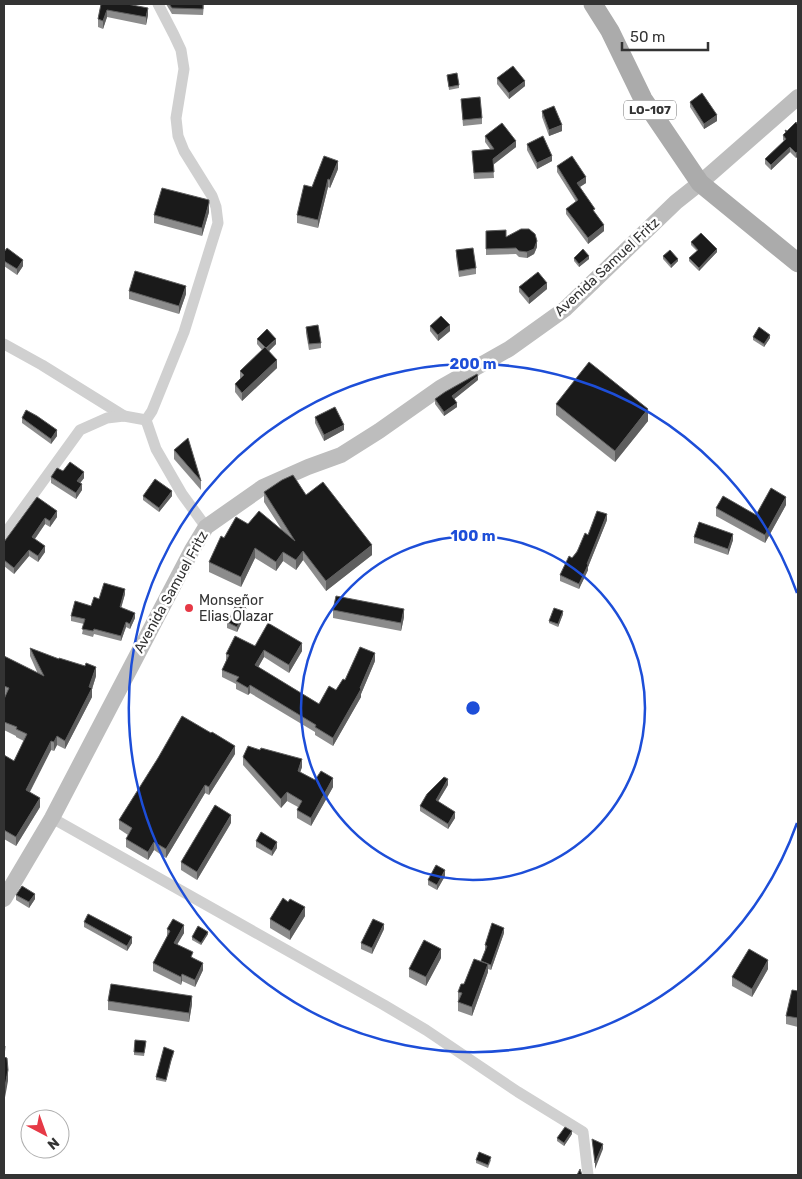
<svg xmlns="http://www.w3.org/2000/svg" width="802" height="1179" viewBox="0 0 802 1179" font-family="Rubik,sans-serif">
<rect width="100%" height="100%" fill="#fff"/>
<g fill="none" stroke-linecap="round" stroke-linejoin="round">
<g stroke="#d0d0d0" stroke-width="11">
<path d="M 158,4 L 174,35 L 181,50 L 184,69 L 176,118 L 178,136 L 184,151 L 212,196 L 216,207 L 218,223 L 184,332 L 152,411 L 146,420 L 156,449 L 182,494 L 206,527"/>
<path d="M 4,344 L 42,365 L 124,416"/>
<path d="M 4,535 L 80,430 L 107,418 L 124,416 L 146,420"/>
<path d="M 52,818 L 384,1005 L 426,1030 L 518,1092 L 583,1132 L 588,1175"/>
</g>
<path stroke="#bdbdbd" stroke-width="16" d="M 4,899 L 52,818 L 192,550 L 206,527 L 263,487 L 308,467 L 341,455 L 379,431 L 440,388 L 509,349 L 565,309 L 676,202 L 700,183 L 798,97"/>
<path stroke="#ababab" stroke-width="19" d="M 593,4 L 610,31 L 643,99 L 700,183 L 798,263"/>
</g>
<g fill="#8c8c8c">
<path d="M 101,4 L 148,15 L 146,25 L 107,17 L 103,29 L 98,27 L 98,19 Z"/>
<path d="M 166,4 L 204,4 L 203,15 L 172,14 Z"/>
<path d="M 447,75 L 459,85 L 459,88 L 449,90 Z"/>
<path d="M 497,78 L 525,86 L 509,99 L 497,84 Z"/>
<path d="M 461,99 L 482,118 L 482,124 L 463,126 Z"/>
<path d="M 690,102 L 717,121 L 704,129 L 690,107 Z"/>
<path d="M 542,111 L 562,131 L 549,136 L 542,117 Z"/>
<path d="M 798,125 L 798,156 L 796,158 L 790,152 L 771,170 L 765,164 L 765,159 L 784,141 L 783,140 L 783,135 L 785,133 L 785,130 L 787,131 Z"/>
<path d="M 485,136 L 516,147 L 493,164 L 494,178 L 474,179 L 472,151 L 490,149 L 485,142 Z"/>
<path d="M 527,144 L 552,161 L 537,169 L 527,150 Z"/>
<path d="M 557,166 L 586,183 L 579,187 L 604,231 L 588,244 L 566,214 L 566,209 L 576,202 L 557,172 Z"/>
<path d="M 338,169 L 330,188 L 328,187 L 318,228 L 297,223 L 297,215 L 312,187 Z"/>
<path d="M 209,212 L 202,236 L 154,223 L 154,215 Z"/>
<path d="M 486,231 L 506,237 L 537,247 L 534,254 L 527,258 L 519,257 L 516,254 L 486,255 Z"/>
<path d="M 691,242 L 717,252 L 699,271 L 689,261 L 689,258 L 697,251 L 691,245 Z"/>
<path d="M 456,250 L 476,268 L 476,274 L 459,277 L 456,256 Z"/>
<path d="M 4,252 L 23,266 L 17,275 L 4,266 Z"/>
<path d="M 663,256 L 678,261 L 671,268 L 663,259 Z"/>
<path d="M 574,258 L 589,259 L 579,267 L 574,261 Z"/>
<path d="M 519,287 L 547,289 L 529,304 L 519,292 Z"/>
<path d="M 129,291 L 186,294 L 179,314 L 129,299 Z"/>
<path d="M 430,326 L 450,331 L 438,341 L 430,331 Z"/>
<path d="M 306,327 L 321,343 L 321,348 L 309,350 L 306,333 Z"/>
<path d="M 753,337 L 770,338 L 764,347 L 753,340 Z"/>
<path d="M 257,339 L 276,344 L 269,351 L 277,368 L 242,401 L 235,392 L 235,384 L 240,379 L 240,371 L 262,350 L 257,344 Z"/>
<path d="M 478,380 L 454,399 L 457,407 L 444,416 L 435,404 L 435,399 Z"/>
<path d="M 556,404 L 648,421 L 615,462 L 556,415 Z"/>
<path d="M 315,417 L 344,430 L 324,441 L 315,423 Z"/>
<path d="M 22,418 L 57,436 L 51,444 L 22,423 Z"/>
<path d="M 174,450 L 201,481 L 201,490 L 174,459 Z"/>
<path d="M 63,471 L 84,478 L 80,483 L 82,490 L 76,499 L 51,483 L 51,477 Z"/>
<path d="M 264,492 L 306,495 L 372,555 L 326,591 L 303,560 L 296,570 L 283,561 L 276,571 L 255,558 L 241,587 L 209,572 L 209,562 L 224,538 L 248,524 L 282,530 L 264,502 Z"/>
<path d="M 143,496 L 172,496 L 159,512 L 143,500 Z"/>
<path d="M 37,497 L 57,517 L 50,527 L 45,524 L 35,539 L 45,552 L 38,562 L 29,556 L 14,574 L 4,566 L 4,542 Z"/>
<path d="M 786,505 L 765,543 L 716,516 L 716,508 L 756,515 Z"/>
<path d="M 607,520 L 588,567 L 588,570 L 579,589 L 560,581 L 560,575 L 588,535 Z"/>
<path d="M 694,537 L 733,540 L 728,555 L 694,543 Z"/>
<path d="M 125,594 L 121,607 L 135,618 L 130,629 L 126,627 L 121,641 L 94,634 L 93,637 L 82,634 L 84,624 L 71,621 L 71,616 L 91,606 L 99,599 Z"/>
<path d="M 333,610 L 404,617 L 401,631 L 333,618 Z"/>
<path d="M 246,613 L 237,632 L 227,628 L 227,622 Z"/>
<path d="M 563,614 L 558,627 L 549,623 L 549,621 Z"/>
<path d="M 255,646 L 302,651 L 289,673 L 264,657 L 258,667 L 319,704 L 336,690 L 345,680 L 375,661 L 361,694 L 361,697 L 333,746 L 315,735 L 315,732 L 250,693 L 248,695 L 236,689 L 236,684 L 222,677 L 222,670 L 226,661 L 226,654 Z"/>
<path d="M 30,648 L 96,676 L 92,689 L 92,697 L 65,749 L 57,745 L 54,751 L 51,750 L 30,792 L 40,807 L 16,846 L 4,839 L 4,755 L 14,761 L 24,741 L 16,737 L 16,736 L 4,730 L 4,699 L 5,695 L 4,694 L 4,656 L 38,674 L 30,656 Z"/>
<path d="M 235,754 L 209,795 L 205,793 L 166,858 L 154,850 L 148,860 L 126,847 L 126,839 L 128,835 L 119,829 L 119,820 Z"/>
<path d="M 243,757 L 302,767 L 300,772 L 315,780 L 333,787 L 311,826 L 297,818 L 297,810 L 298,807 L 287,801 L 281,808 L 243,765 Z"/>
<path d="M 448,785 L 438,801 L 455,818 L 448,829 L 420,811 L 420,806 Z"/>
<path d="M 231,823 L 197,880 L 181,870 L 181,862 Z"/>
<path d="M 256,841 L 277,848 L 272,856 L 256,847 Z"/>
<path d="M 445,876 L 437,890 L 428,885 L 428,880 Z"/>
<path d="M 16,895 L 35,899 L 29,908 L 16,900 Z"/>
<path d="M 288,902 L 305,916 L 290,940 L 270,928 L 270,919 Z"/>
<path d="M 84,922 L 132,943 L 127,951 L 84,927 Z"/>
<path d="M 167,929 L 184,933 L 177,944 L 193,958 L 203,970 L 195,987 L 182,981 L 181,985 L 153,971 L 153,963 L 167,937 Z"/>
<path d="M 384,929 L 372,954 L 361,949 L 361,943 Z"/>
<path d="M 504,933 L 491,970 L 488,969 L 488,972 L 472,1016 L 458,1011 L 458,992 L 481,961 L 485,951 L 485,945 Z"/>
<path d="M 208,934 L 201,945 L 192,940 L 192,937 Z"/>
<path d="M 441,958 L 426,986 L 409,977 L 409,969 Z"/>
<path d="M 768,969 L 752,997 L 732,986 L 732,977 Z"/>
<path d="M 798,991 L 798,1027 L 786,1024 L 786,1016 Z"/>
<path d="M 108,1001 L 192,1004 L 189,1022 L 108,1010 Z"/>
<path d="M 146,1044 L 144,1056 L 134,1055 L 134,1052 Z"/>
<path d="M 174,1053 L 171,1062 L 166,1082 L 156,1080 L 156,1077 Z"/>
<path d="M 572,1134 L 564,1146 L 557,1141 L 557,1138 Z"/>
<path d="M 476,1160 L 491,1160 L 488,1168 L 476,1163 Z"/>
</g>
<g fill="#5f5f5f">
<path d="M 148,8 L 148,15 L 146,25 L 146,17 Z"/>
<path d="M 107,10 L 107,17 L 103,29 L 103,21 Z"/>
<path d="M 525,81 L 525,86 L 509,99 L 509,93 Z"/>
<path d="M 717,115 L 717,121 L 704,129 L 704,124 Z"/>
<path d="M 562,125 L 562,131 L 549,136 L 549,130 Z"/>
<path d="M 516,141 L 516,147 L 493,165 L 493,159 Z"/>
<path d="M 790,147 L 790,152 L 771,170 L 771,165 Z"/>
<path d="M 798,151 L 798,156 L 796,158 L 796,153 Z"/>
<path d="M 552,156 L 552,161 L 537,169 L 537,163 Z"/>
<path d="M 338,161 L 338,169 L 330,188 L 330,180 Z"/>
<path d="M 586,177 L 586,183 L 577,189 L 577,183 Z"/>
<path d="M 328,179 L 328,187 L 318,228 L 318,220 Z"/>
<path d="M 209,203 L 209,212 L 202,236 L 202,228 Z"/>
<path d="M 604,225 L 604,231 L 588,244 L 588,238 Z"/>
<path d="M 537,241 L 537,247 L 534,254 L 527,258 L 527,252 Z"/>
<path d="M 717,249 L 717,252 L 699,271 L 699,268 Z"/>
<path d="M 589,256 L 589,259 L 579,267 L 579,264 Z"/>
<path d="M 678,259 L 678,261 L 671,268 L 671,265 Z"/>
<path d="M 23,260 L 23,266 L 17,275 L 17,269 Z"/>
<path d="M 547,283 L 547,289 L 529,304 L 529,298 Z"/>
<path d="M 186,286 L 186,294 L 179,314 L 179,306 Z"/>
<path d="M 450,325 L 450,331 L 438,341 L 438,335 Z"/>
<path d="M 770,335 L 770,338 L 764,347 L 764,344 Z"/>
<path d="M 276,339 L 276,344 L 266,354 L 266,349 Z"/>
<path d="M 277,360 L 277,368 L 242,401 L 242,393 Z"/>
<path d="M 478,376 L 478,380 L 452,401 L 452,396 Z"/>
<path d="M 457,403 L 457,407 L 444,416 L 444,412 Z"/>
<path d="M 648,409 L 648,421 L 615,462 L 615,451 Z"/>
<path d="M 344,425 L 344,430 L 324,441 L 324,435 Z"/>
<path d="M 57,430 L 57,436 L 51,444 L 51,439 Z"/>
<path d="M 84,472 L 84,478 L 77,487 L 77,481 Z"/>
<path d="M 82,484 L 82,490 L 76,499 L 76,493 Z"/>
<path d="M 172,491 L 172,496 L 159,512 L 159,508 Z"/>
<path d="M 786,497 L 786,505 L 765,543 L 765,535 Z"/>
<path d="M 57,511 L 57,517 L 50,527 L 50,521 Z"/>
<path d="M 607,514 L 607,520 L 588,567 L 588,570 L 579,589 L 579,584 Z"/>
<path d="M 45,518 L 45,524 L 32,543 L 32,537 Z"/>
<path d="M 733,534 L 733,540 L 728,555 L 728,549 Z"/>
<path d="M 372,545 L 372,555 L 326,591 L 326,581 Z"/>
<path d="M 45,546 L 45,552 L 38,562 L 38,556 Z"/>
<path d="M 255,548 L 255,558 L 241,587 L 241,577 Z"/>
<path d="M 29,550 L 29,556 L 14,574 L 14,568 Z"/>
<path d="M 303,551 L 303,560 L 296,570 L 296,560 Z"/>
<path d="M 283,552 L 283,561 L 276,571 L 276,562 Z"/>
<path d="M 125,589 L 125,594 L 120,612 L 120,607 Z"/>
<path d="M 246,608 L 246,613 L 237,632 L 237,627 Z"/>
<path d="M 404,609 L 404,617 L 401,631 L 401,623 Z"/>
<path d="M 563,611 L 563,614 L 558,627 L 558,624 Z"/>
<path d="M 135,613 L 135,618 L 130,629 L 130,624 Z"/>
<path d="M 126,622 L 126,627 L 121,641 L 121,636 Z"/>
<path d="M 302,643 L 302,651 L 289,673 L 289,665 Z"/>
<path d="M 264,650 L 264,657 L 255,673 L 255,665 Z"/>
<path d="M 375,653 L 375,661 L 361,694 L 361,697 L 333,746 L 333,738 L 360,688 Z"/>
<path d="M 96,667 L 96,676 L 92,689 L 92,697 L 65,749 L 65,741 L 89,687 Z"/>
<path d="M 250,685 L 250,693 L 248,695 L 248,688 Z"/>
<path d="M 57,736 L 57,745 L 54,751 L 54,742 Z"/>
<path d="M 51,741 L 51,750 L 26,799 L 26,790 Z"/>
<path d="M 235,746 L 235,754 L 209,795 L 209,787 Z"/>
<path d="M 302,759 L 302,767 L 298,779 L 298,771 Z"/>
<path d="M 333,778 L 333,787 L 311,826 L 311,818 Z"/>
<path d="M 448,779 L 448,785 L 436,805 L 436,800 Z"/>
<path d="M 205,785 L 205,793 L 166,858 L 166,849 Z"/>
<path d="M 287,792 L 287,801 L 281,808 L 281,799 Z"/>
<path d="M 40,798 L 40,807 L 16,846 L 16,837 Z"/>
<path d="M 455,812 L 455,818 L 448,829 L 448,824 Z"/>
<path d="M 231,815 L 231,823 L 197,880 L 197,872 Z"/>
<path d="M 154,842 L 154,850 L 148,860 L 148,852 Z"/>
<path d="M 277,842 L 277,848 L 272,856 L 272,851 Z"/>
<path d="M 445,870 L 445,876 L 437,890 L 437,885 Z"/>
<path d="M 35,894 L 35,899 L 29,908 L 29,902 Z"/>
<path d="M 305,907 L 305,916 L 290,940 L 290,931 Z"/>
<path d="M 384,924 L 384,929 L 372,954 L 372,948 Z"/>
<path d="M 184,925 L 184,933 L 174,950 L 174,943 Z"/>
<path d="M 504,928 L 504,933 L 491,970 L 491,965 Z"/>
<path d="M 208,932 L 208,934 L 201,945 L 201,943 Z"/>
<path d="M 132,937 L 132,943 L 127,951 L 127,946 Z"/>
<path d="M 441,949 L 441,958 L 426,986 L 426,977 Z"/>
<path d="M 768,960 L 768,969 L 752,997 L 752,989 Z"/>
<path d="M 203,963 L 203,970 L 195,987 L 195,980 Z"/>
<path d="M 488,964 L 488,972 L 472,1016 L 472,1007 Z"/>
<path d="M 182,974 L 182,981 L 181,985 L 181,977 Z"/>
<path d="M 192,996 L 192,1004 L 189,1022 L 189,1013 Z"/>
<path d="M 8,1070 L 8,1081 L 4,1103 L 4,1092 Z"/>
<path d="M 572,1131 L 572,1134 L 564,1146 L 564,1143 Z"/>
<path d="M 603,1144 L 603,1149 L 595,1169 L 595,1163 Z"/>
</g>
<g fill="#1a1a1a" stroke="#5f5f5f">
<path d="M 101,4 L 127,4 L 148,8 L 146,17 L 107,10 L 103,21 L 98,19 Z"/>
<path d="M 169,4 L 203,4 L 203,9 L 172,8 Z"/>
<path d="M 513,66 L 525,81 L 509,93 L 497,78 Z"/>
<path d="M 457,73 L 459,85 L 449,87 L 447,75 Z"/>
<path d="M 702,93 L 717,115 L 704,124 L 690,102 Z"/>
<path d="M 480,97 L 482,118 L 463,120 L 461,99 Z"/>
<path d="M 554,106 L 562,125 L 549,130 L 542,111 Z"/>
<path d="M 796,122 L 798,125 L 798,151 L 796,153 L 790,147 L 771,165 L 765,159 L 786,139 L 783,135 L 786,132 L 785,130 L 787,131 Z"/>
<path d="M 502,123 L 516,141 L 493,159 L 494,172 L 474,173 L 472,151 L 494,149 L 485,136 Z"/>
<path d="M 543,136 L 552,156 L 537,163 L 527,144 Z"/>
<path d="M 324,156 L 338,161 L 330,180 L 328,179 L 318,220 L 297,215 L 304,185 L 312,187 Z"/>
<path d="M 572,156 L 586,177 L 577,183 L 595,209 L 593,210 L 604,225 L 588,238 L 566,209 L 578,200 L 557,166 Z"/>
<path d="M 162,188 L 209,200 L 209,203 L 202,228 L 154,215 Z"/>
<path d="M 521,229 L 529,229 L 535,234 L 537,241 L 534,249 L 527,252 L 519,251 L 516,248 L 486,249 L 486,231 L 506,230 L 506,237 Z"/>
<path d="M 701,233 L 717,249 L 699,268 L 689,258 L 698,250 L 691,242 Z"/>
<path d="M 7,248 L 23,260 L 17,269 L 4,261 L 4,252 Z"/>
<path d="M 473,248 L 476,268 L 459,271 L 456,250 Z"/>
<path d="M 583,249 L 589,256 L 579,264 L 574,258 Z"/>
<path d="M 670,250 L 678,259 L 671,265 L 663,256 Z"/>
<path d="M 135,271 L 186,286 L 179,306 L 129,291 Z"/>
<path d="M 538,272 L 547,283 L 529,298 L 519,287 Z"/>
<path d="M 441,316 L 450,325 L 438,335 L 430,326 Z"/>
<path d="M 318,325 L 321,343 L 309,344 L 306,327 Z"/>
<path d="M 759,327 L 770,335 L 764,344 L 753,337 Z"/>
<path d="M 267,329 L 276,339 L 266,348 L 257,339 Z"/>
<path d="M 265,347 L 277,360 L 242,393 L 235,384 L 244,375 L 240,371 Z"/>
<path d="M 589,362 L 648,409 L 615,451 L 556,404 Z"/>
<path d="M 477,374 L 478,376 L 452,396 L 457,403 L 444,412 L 435,399 L 445,392 Z"/>
<path d="M 335,407 L 344,425 L 324,435 L 315,417 Z"/>
<path d="M 26,410 L 37,416 L 57,430 L 51,439 L 22,418 Z"/>
<path d="M 188,438 L 201,481 L 174,450 Z"/>
<path d="M 70,462 L 84,472 L 77,481 L 82,484 L 76,493 L 51,477 L 57,468 L 63,471 Z"/>
<path d="M 293,475 L 306,495 L 323,482 L 372,545 L 326,581 L 303,551 L 296,560 L 283,552 L 276,562 L 255,548 L 241,577 L 209,562 L 221,536 L 224,538 L 236,517 L 248,524 L 259,511 L 295,541 L 264,492 L 282,480 Z"/>
<path d="M 155,479 L 172,491 L 159,508 L 143,496 Z"/>
<path d="M 771,488 L 786,497 L 765,535 L 716,508 L 723,496 L 756,515 Z"/>
<path d="M 37,497 L 57,511 L 50,521 L 45,518 L 32,537 L 45,546 L 38,556 L 29,550 L 14,568 L 4,560 L 4,542 Z"/>
<path d="M 597,511 L 607,514 L 587,564 L 588,565 L 579,584 L 560,575 L 569,556 L 572,558 L 577,552 L 585,533 L 588,535 Z"/>
<path d="M 699,522 L 733,534 L 728,549 L 694,537 Z"/>
<path d="M 104,583 L 125,589 L 120,607 L 135,613 L 130,624 L 126,622 L 121,636 L 94,629 L 93,631 L 82,629 L 85,619 L 71,616 L 75,601 L 91,606 L 94,597 L 99,599 Z"/>
<path d="M 336,596 L 404,609 L 401,623 L 333,610 Z"/>
<path d="M 237,603 L 246,608 L 237,627 L 227,622 Z"/>
<path d="M 554,608 L 563,611 L 558,624 L 549,621 Z"/>
<path d="M 268,623 L 302,643 L 289,665 L 264,650 L 255,665 L 319,704 L 329,686 L 336,690 L 343,679 L 345,680 L 360,647 L 375,653 L 360,688 L 361,689 L 333,738 L 315,727 L 316,725 L 250,685 L 248,688 L 236,681 L 239,677 L 222,670 L 229,655 L 226,654 L 235,636 L 255,646 Z"/>
<path d="M 30,648 L 59,659 L 59,658 L 85,666 L 86,663 L 96,667 L 89,687 L 92,688 L 65,741 L 57,736 L 54,742 L 51,741 L 26,790 L 40,798 L 16,837 L 4,830 L 4,755 L 14,761 L 27,734 L 16,729 L 17,727 L 4,722 L 4,699 L 9,688 L 4,686 L 4,656 L 44,676 Z"/>
<path d="M 182,716 L 211,733 L 212,732 L 235,746 L 209,787 L 205,785 L 166,849 L 154,842 L 148,852 L 126,839 L 132,828 L 119,820 L 158,758 Z"/>
<path d="M 248,746 L 260,750 L 261,748 L 302,759 L 298,771 L 315,780 L 321,771 L 333,778 L 311,818 L 297,810 L 302,801 L 287,792 L 281,799 L 243,757 Z"/>
<path d="M 444,777 L 448,779 L 436,800 L 455,812 L 448,824 L 420,806 L 427,794 Z"/>
<path d="M 215,805 L 231,815 L 197,872 L 181,862 Z"/>
<path d="M 261,832 L 277,842 L 272,851 L 256,841 Z"/>
<path d="M 436,865 L 445,870 L 437,885 L 428,880 Z"/>
<path d="M 22,886 L 35,894 L 29,902 L 16,895 Z"/>
<path d="M 283,898 L 288,902 L 290,899 L 305,907 L 290,931 L 270,919 Z"/>
<path d="M 88,914 L 132,937 L 127,946 L 84,922 Z"/>
<path d="M 173,919 L 184,925 L 174,943 L 193,952 L 191,957 L 203,963 L 195,980 L 182,974 L 181,977 L 153,963 L 170,931 L 167,929 Z"/>
<path d="M 373,919 L 384,924 L 372,948 L 361,943 Z"/>
<path d="M 492,923 L 504,928 L 491,965 L 481,961 L 487,946 L 485,945 Z"/>
<path d="M 198,926 L 208,932 L 201,943 L 192,937 Z"/>
<path d="M 424,940 L 441,949 L 426,977 L 409,969 Z"/>
<path d="M 749,949 L 768,960 L 752,989 L 732,977 Z"/>
<path d="M 474,959 L 488,964 L 472,1007 L 458,1002 L 462,993 L 458,992 L 461,984 L 464,984 Z"/>
<path d="M 111,984 L 192,996 L 189,1013 L 108,1001 Z"/>
<path d="M 792,990 L 798,991 L 798,1018 L 786,1016 Z"/>
<path d="M 135,1040 L 146,1041 L 144,1053 L 134,1052 Z"/>
<path d="M 4,1046 L 5,1046 L 4,1057 L 7,1058 L 8,1070 L 4,1092 Z"/>
<path d="M 164,1047 L 174,1051 L 171,1060 L 166,1080 L 156,1077 Z"/>
<path d="M 565,1127 L 572,1131 L 564,1143 L 557,1138 Z"/>
<path d="M 592,1139 L 603,1144 L 595,1163 Z"/>
<path d="M 479,1152 L 491,1157 L 488,1165 L 476,1160 Z"/>
<path d="M 580,1169 L 582,1175 L 577,1175 Z"/>
</g>
<g fill="none" stroke="#1d4ed8" stroke-width="2.5">
<circle cx="473" cy="708" r="172"/>
<path d="M797 823A344 344 0 1 1 797 593"/>
</g>
<circle fill="#e63946" stroke="#fff" stroke-width="2" cx="189" cy="608" r="5"/>
<g text-anchor="middle" dominant-baseline="central" stroke-width="5" stroke-linejoin="round" paint-order="stroke">
<rect fill="#fff" stroke="#707070" stroke-width="1" x="624" y="100.5" width="52" height="19" rx="4"/>
<g font-size="12" font-weight="bold" fill="#333">
<text x="650" y="110">LO-107</text>
</g>
<g font-size="14" fill="#333" stroke="#fff">
<text transform="translate(607 267) rotate(-43)">Avenida Samuel Fritz</text>
<text transform="translate(171 592) rotate(-61)">Avenida Samuel Fritz</text>
</g>
<g font-size="14" fill="#333" stroke="#fff" text-anchor="start">
<text x="199" y="600">Monseñor<tspan x="199" dy="16">Elias Olazar</tspan></text>
</g>
</g>
<circle cx="473" cy="708" r="8" fill="#1d4ed8" stroke="#fff" stroke-width="2.5"/>
<g font-size="15" text-anchor="middle" font-weight="bold" fill="#1d4ed8" stroke="#fff" stroke-width="5" stroke-linejoin="round" paint-order="stroke">
<text x="473" y="369">200 m</text>
<text x="473" y="541">100 m</text>
</g>
<rect width="802" height="1179" fill="none" stroke="#333333" stroke-width="10"/>
<g transform="translate(45 1134) rotate(139)"><circle r="24" fill="#ffffff" stroke="#adadad"/>
<path d="M0-4L9 19L0 12L-9 19Z" fill="#e63946"/>
<text y="-8" font-size="14" font-weight="bold" text-anchor="middle" fill="#333333">N</text>
</g>
<path d="M622 42v8h86v-8" fill="none" stroke="#333333" stroke-width="2.5"/>
<text x="630" y="42" font-size="15" fill="#333333" stroke="#ffffff" stroke-width="4" paint-order="stroke">50 m</text>
</svg>
